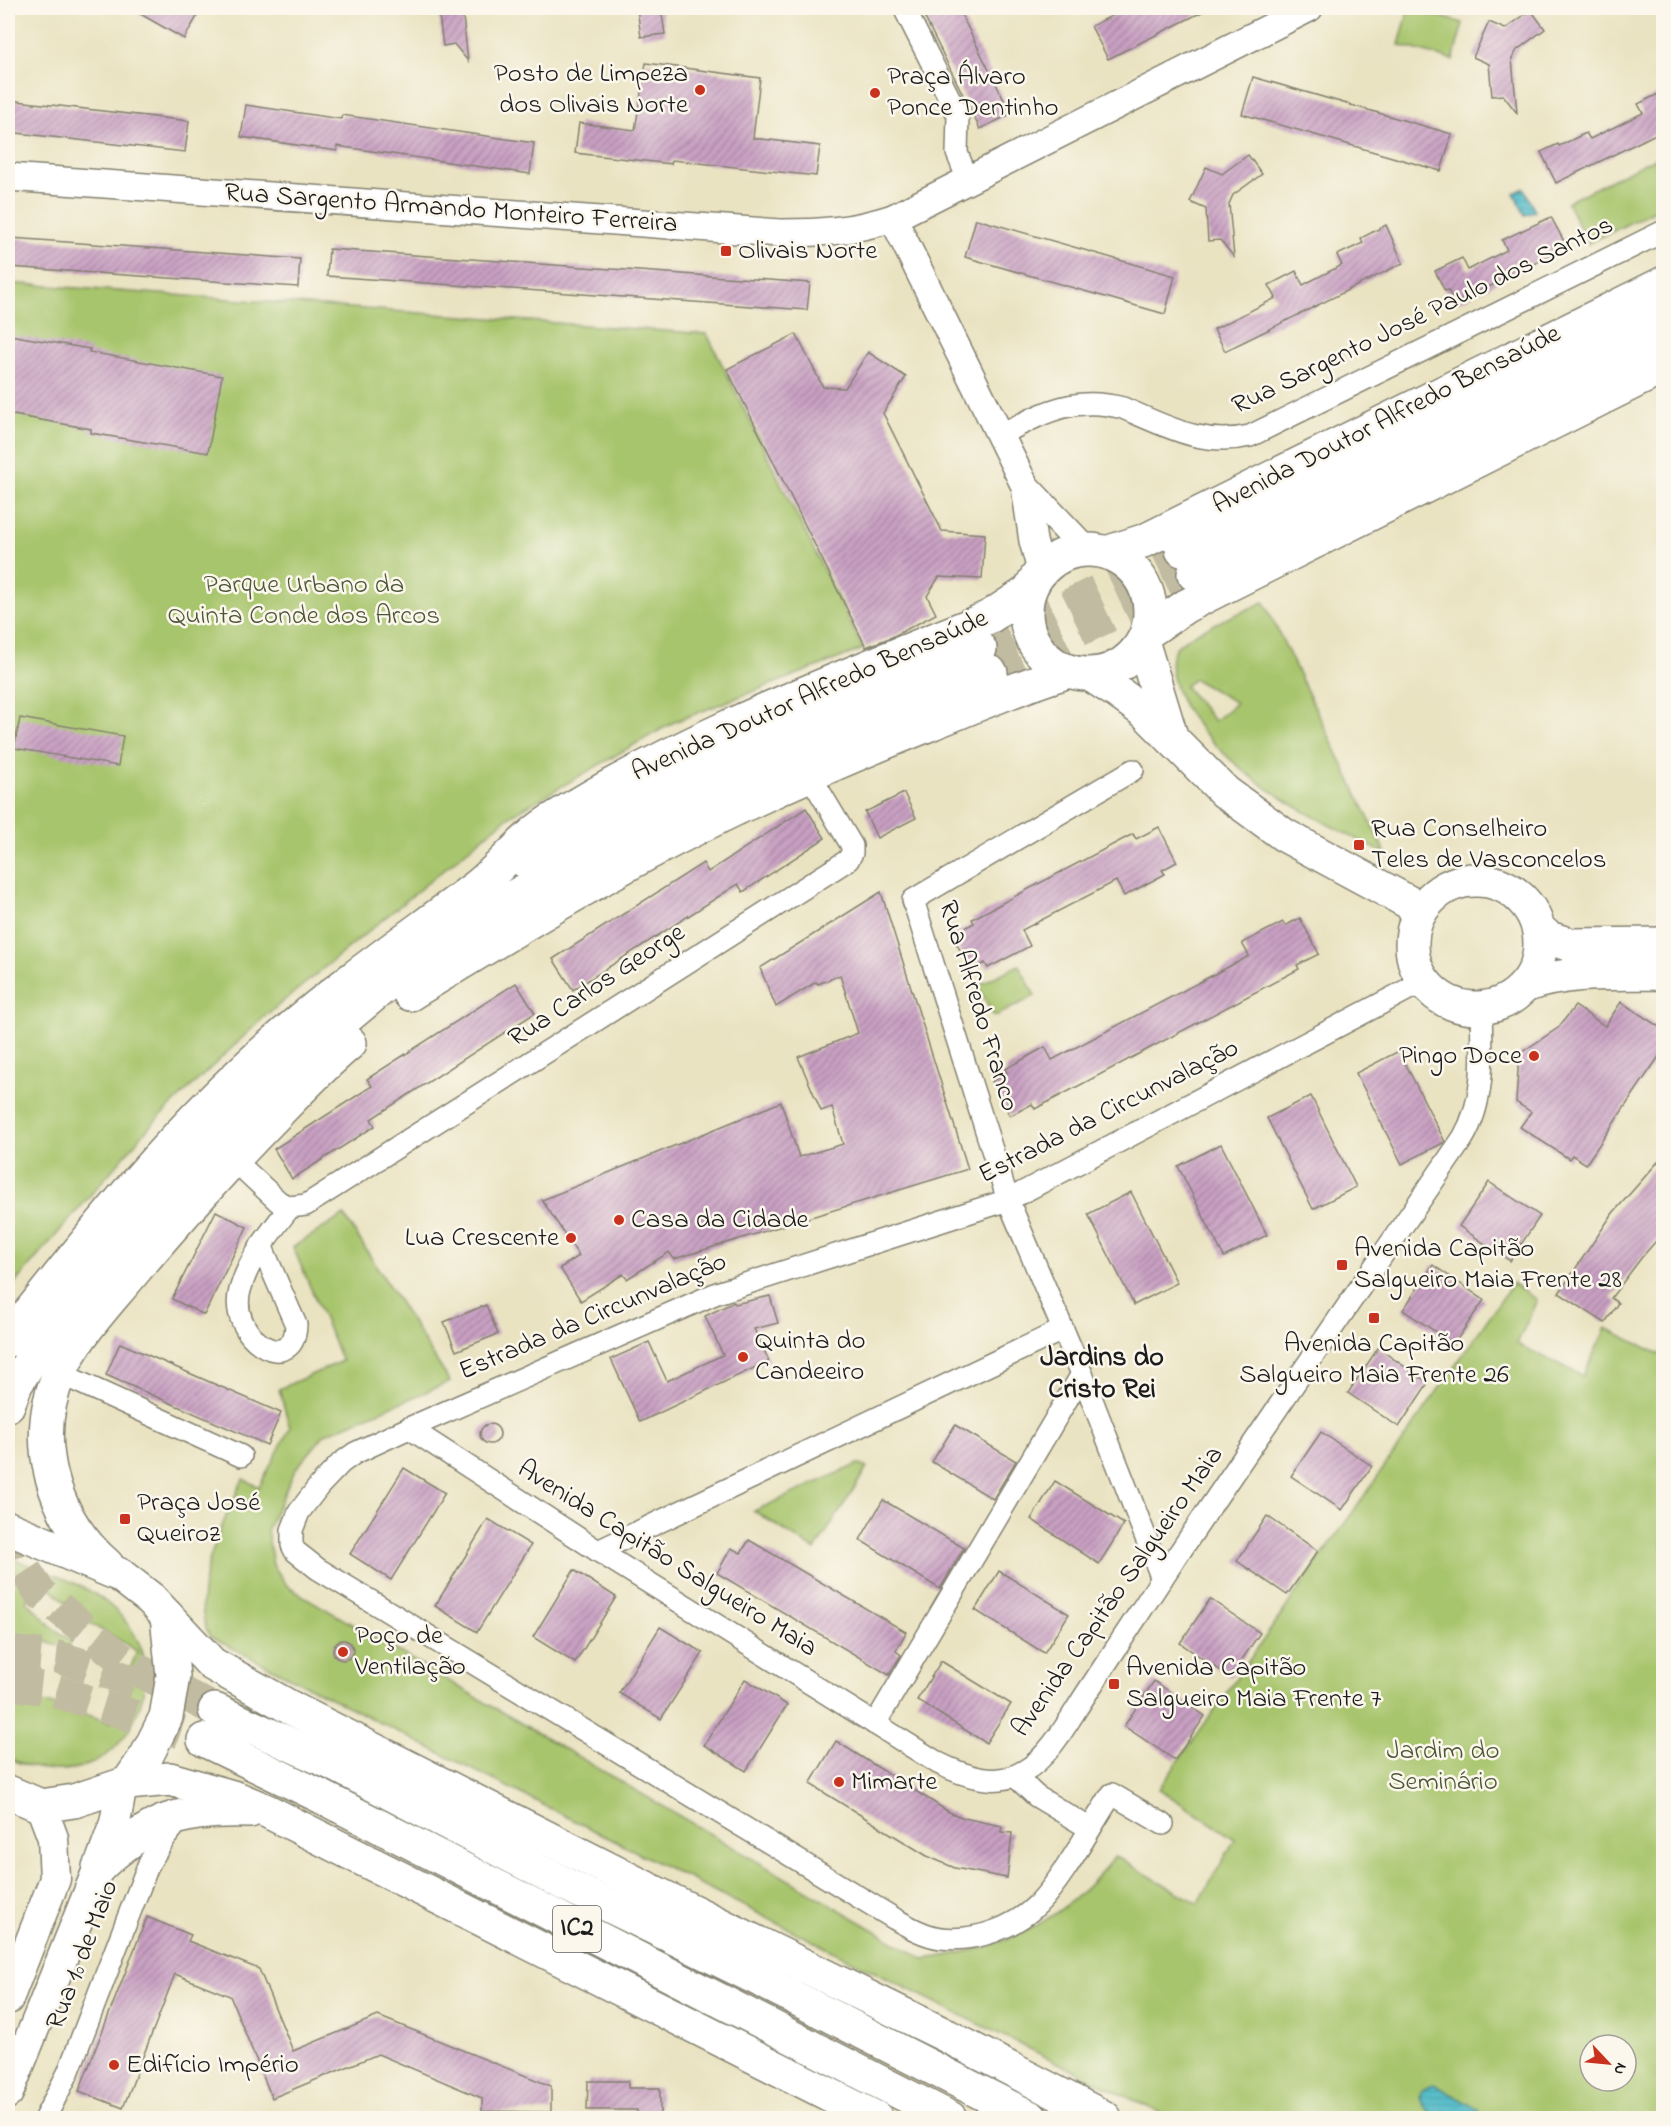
<svg xmlns="http://www.w3.org/2000/svg" width="1671" height="2126" viewBox="0 0 1671 2126" font-family="'Indie Flower',sans-serif">
<defs>
<pattern id="water-rules" width="6" height="5" patternUnits="userSpaceOnUse" patternTransform="scale(1.5)"><rect width="6" height="5" fill="#4dbac7"/><path d="M0 2.5h6" fill="none" stroke="#439faa"/></pattern>
<pattern id="building-hatch" width="6" height="6" patternUnits="userSpaceOnUse" patternTransform="scale(1.5)"><rect width="6" height="6" fill="#c9a0c3"/><path d="M-1 1l2-2M0 6l6-6M5 7l2-2" fill="none" stroke="#a2829e"/></pattern>
</defs>
<rect width="100%" height="100%" fill="#fbf7ec"/>
<filter id="ink" filterUnits="userSpaceOnUse"><feTurbulence type="fractalNoise" baseFrequency=".0167" numOctaves="2"/><feDisplacementMap in="SourceGraphic" scale="12" xChannelSelector="R" yChannelSelector="G"/><feConvolveMatrix kernelMatrix="1 2 1 2 8 2 1 2 1" color-interpolation-filters="sRGB"/></filter>
<filter id="wash" filterUnits="userSpaceOnUse"><feTurbulence type="fractalNoise" baseFrequency=".008" numOctaves="4" result="noise"/><feDisplacementMap in="SourceGraphic" scale="24" xChannelSelector="R" yChannelSelector="G"/><feGaussianBlur stdDeviation="1.35" result="paint"/><feColorMatrix in="noise" values="0 0 0 0 0 0 0 0 0 0 0 0 0 0 0 0 0 1.4 0 .05"/><feComposite in="paint" operator="in"/></filter>
<g filter="url(#wash)">
<rect width="100%" height="100%" fill="#eae3c2"/>
<g fill="#a7c56c" stroke="#627044" stroke-width="1.5" fill-rule="evenodd">
<path d="M 1409,8 L 1463,23 L 1453,60 L 1399,45 Z"/>
<path d="M 1663,154 L 1663,206 L 1588,244 L 1567,202 Z"/>
<path d="M 8,283 L 707,334 L 863,649 L 674,722 L 508,817 L 264,1017 L 151,1125 L 8,1291 Z"/>
<path d="M 1264,602 L 1386,854 C 1322,822 1256,791 1208,737 C 1194,722 1182,707 1176,688 C 1172,675 1168,659 1176,648 C 1188,632 1244,612 1264,602 ZM 1194,679 L 1235,702 L 1236,703 L 1214,721 L 1185,686 Z"/>
<path d="M 1019,965 L 1035,996 L 994,1017 L 978,985 Z"/>
<path d="M 344,1215 L 450,1382 L 325,1434 L 295,1470 L 267,1530 L 273,1565 L 288,1587 L 924,1959 C 1007,1949 1062,1922 1115,1856 L 1198,1904 L 1235,1839 L 1159,1789 L 1513,1283 L 1537,1300 L 1517,1344 L 1583,1376 L 1606,1328 L 1663,1356 L 1663,2118 L 1170,2118 L 908,1989 L 210,1637 C 186,1592 224,1521 243,1479 L 259,1487 L 290,1428 L 279,1389 L 342,1361 L 293,1247 ZM 1590,2045 L 1626,2045 L 1626,2081 L 1590,2081 Z"/>
<path d="M 858,1464 L 867,1468 L 815,1550 L 754,1511 Z"/>
<path d="M 8,1557 C 39,1570 81,1581 107,1603 C 126,1618 145,1644 145,1669 C 146,1706 125,1752 88,1765 C 62,1774 32,1770 8,1758 L 8,1698 L 55,1705 L 110,1722 L 137,1651 L 81,1618 L 46,1583 L 26,1600 L 52,1627 L 71,1641 L 69,1647 L 8,1634 Z"/>
</g>
<g fill="url(#water-rules)" stroke="#346b72" stroke-width="1.5">
<path d="M 1524,188 L 1535,211 L 1525,215 L 1514,193 Z"/>
<path d="M 1434,2084 L 1479,2110 L 1481,2118 C 1469,2119 1453,2121 1442,2118 C 1425,2114 1407,2090 1434,2084 Z"/>
</g>
<g id="blocks">
<g fill="url(#building-hatch)">
<path d="M 130,8 L 202,8 L 184,39 Z"/>
<path d="M 438,8 L 462,8 L 468,61 L 454,44 L 443,46 Z"/>
<path d="M 637,8 L 661,8 L 665,34 L 641,37 Z"/>
<path d="M 920,8 L 958,8 L 1011,114 L 980,129 Z"/>
<path d="M 1128,8 L 1210,8 L 1108,59 L 1091,26 Z"/>
<path d="M 1531,10 L 1545,29 L 1517,50 L 1512,59 L 1517,113 L 1503,95 L 1492,96 L 1489,64 L 1473,57 L 1489,22 L 1505,29 Z"/>
<path d="M 646,63 L 760,78 L 753,138 L 820,146 L 816,176 L 672,160 L 671,164 L 575,153 L 579,123 L 635,130 Z"/>
<path d="M 1253,77 L 1452,134 L 1441,171 L 1242,114 Z"/>
<path d="M 1664,91 L 1664,130 L 1556,183 L 1541,152 L 1558,144 L 1559,146 L 1586,133 L 1590,139 L 1643,113 L 1638,104 Z"/>
<path d="M 8,100 L 189,121 L 185,152 L 8,132 Z"/>
<path d="M 246,105 L 341,119 L 342,115 L 534,143 L 530,174 L 337,146 L 337,151 L 241,137 Z"/>
<path d="M 1248,155 L 1262,174 L 1233,195 L 1229,204 L 1234,257 L 1220,240 L 1208,241 L 1206,209 L 1190,202 L 1206,167 L 1222,174 Z"/>
<path d="M 1551,217 L 1567,247 L 1455,304 L 1448,290 L 1445,291 L 1435,271 L 1462,258 L 1468,270 L 1507,250 L 1502,240 Z"/>
<path d="M 976,219 L 1175,276 L 1165,314 L 965,257 Z"/>
<path d="M 1386,225 L 1403,263 L 1225,351 L 1214,329 L 1276,298 L 1269,285 L 1296,271 L 1303,285 L 1342,265 L 1337,255 L 1363,243 L 1361,238 Z"/>
<path d="M 11,238 L 300,259 L 298,287 L 9,267 Z"/>
<path d="M 329,249 L 810,283 L 807,310 L 327,276 Z"/>
<path d="M 796,334 L 823,387 L 845,388 L 868,352 L 906,377 L 883,413 L 942,531 L 985,534 L 982,579 L 939,577 L 927,596 L 936,614 L 892,637 L 866,647 L 727,369 Z"/>
<path d="M 10,335 L 90,349 L 89,352 L 222,376 L 208,453 L 91,433 L 91,429 L 8,414 L 8,349 Z"/>
<path d="M 20,718 L 123,736 L 118,766 L 14,748 Z"/>
<path d="M 904,793 L 916,818 L 877,838 L 865,812 Z"/>
<path d="M 806,808 L 825,838 L 743,892 L 738,884 L 573,990 L 553,959 L 703,863 L 708,872 Z"/>
<path d="M 1159,827 L 1177,862 L 1162,870 L 1165,874 L 1124,896 L 1116,881 L 1022,930 L 1030,946 L 988,968 L 985,963 L 971,971 L 952,935 L 974,923 L 972,919 L 1133,834 L 1136,839 Z"/>
<path d="M 881,892 L 968,1169 L 674,1259 L 669,1252 L 627,1279 L 623,1274 L 581,1301 L 560,1268 L 579,1256 L 542,1200 L 781,1102 L 799,1157 L 843,1144 L 832,1107 L 821,1111 L 798,1057 L 858,1033 L 840,975 L 818,984 L 816,982 L 776,1007 L 760,968 Z"/>
<path d="M 1300,918 L 1319,954 L 1297,965 L 1299,969 L 1035,1109 L 1032,1104 L 1010,1116 L 992,1081 L 1007,1073 L 1005,1069 L 1045,1047 L 1052,1060 L 1249,956 L 1242,943 L 1283,922 L 1285,926 Z"/>
<path d="M 516,983 L 535,1013 L 371,1119 L 375,1126 L 292,1179 L 274,1149 L 372,1086 L 367,1079 Z"/>
<path d="M 1621,1002 L 1664,1030 L 1664,1049 L 1586,1164 L 1572,1155 L 1569,1159 L 1520,1127 L 1531,1112 L 1516,1102 L 1519,1054 L 1558,1028 L 1575,1006 L 1605,1026 Z"/>
<path d="M 1399,1051 L 1445,1142 L 1402,1164 L 1356,1073 Z"/>
<path d="M 1311,1096 L 1356,1187 L 1313,1209 L 1267,1118 Z"/>
<path d="M 1221,1144 L 1267,1235 L 1224,1257 L 1178,1166 Z"/>
<path d="M 1664,1155 L 1664,1232 L 1642,1257 L 1611,1298 L 1618,1303 L 1605,1323 L 1559,1293 L 1613,1213 Z"/>
<path d="M 1489,1182 L 1540,1216 L 1510,1261 L 1459,1226 Z"/>
<path d="M 1131,1192 L 1177,1283 L 1134,1305 L 1088,1214 Z"/>
<path d="M 216,1211 L 247,1227 L 204,1315 L 172,1299 Z"/>
<path d="M 1433,1265 L 1484,1300 L 1454,1344 L 1403,1310 Z"/>
<path d="M 770,1296 L 778,1323 L 754,1329 L 769,1361 L 640,1422 L 611,1359 L 649,1342 L 667,1381 L 723,1355 L 705,1316 L 734,1302 L 735,1304 Z"/>
<path d="M 486,1305 L 498,1334 L 456,1351 L 444,1322 Z"/>
<path d="M 120,1343 L 281,1413 L 267,1445 L 106,1375 Z"/>
<path d="M 1378,1348 L 1428,1383 L 1399,1427 L 1348,1393 Z"/>
<circle cx="490" cy="1434" r="10"/>
<path d="M 955,1425 L 1016,1461 L 993,1499 L 932,1462 Z"/>
<path d="M 1321,1432 L 1372,1466 L 1342,1510 L 1291,1476 Z"/>
<path d="M 404,1468 L 445,1493 L 391,1580 L 350,1554 Z"/>
<path d="M 1055,1481 L 1124,1524 L 1099,1564 L 1031,1519 Z"/>
<path d="M 883,1500 L 964,1548 L 940,1589 L 860,1540 Z"/>
<path d="M 1267,1516 L 1318,1551 L 1287,1595 L 1237,1561 Z"/>
<path d="M 488,1519 L 531,1545 L 477,1632 L 435,1606 Z"/>
<path d="M 749,1540 L 906,1632 L 896,1651 L 901,1655 L 889,1675 L 717,1573 L 731,1548 L 741,1553 Z"/>
<path d="M 574,1570 L 616,1597 L 575,1663 L 533,1637 Z"/>
<path d="M 999,1571 L 1069,1614 L 1044,1653 L 975,1610 Z"/>
<path d="M 1210,1599 L 1260,1633 L 1230,1677 L 1180,1643 Z"/>
<path d="M 660,1627 L 703,1653 L 661,1719 L 619,1693 Z"/>
<circle cx="343" cy="1650" r="10"/>
<path d="M 941,1661 L 1011,1704 L 986,1743 L 917,1700 Z"/>
<path d="M 745,1679 L 787,1705 L 746,1771 L 704,1745 Z"/>
<path d="M 1154,1681 L 1205,1716 L 1175,1760 L 1124,1726 Z"/>
<path d="M 836,1741 L 949,1812 L 964,1818 L 1002,1826 L 1001,1832 L 1012,1833 L 1007,1878 L 955,1868 L 927,1856 L 810,1784 Z"/>
<path d="M 147,1917 L 191,1935 L 188,1941 L 259,1969 L 293,2051 L 378,2016 L 551,2086 L 551,2112 L 482,2111 L 482,2098 L 378,2054 L 272,2098 L 230,1996 L 175,1974 L 123,2108 L 79,2091 Z"/>
<path d="M 588,2081 L 628,2081 L 628,2088 L 660,2088 L 660,2116 L 637,2116 L 637,2110 L 587,2110 Z"/>
</g>
</g>
</g>
<g filter="url(#ink)">
<use href="#blocks" fill-opacity="0" stroke="#83806f" stroke-width="1.5"/>
<g fill="none" stroke-linecap="round" stroke-linejoin="round">
<g stroke="#c1bba1" stroke-width="33" stroke-dasharray="33 16" stroke-linecap="butt">
<path d="M 980,649 L 1182,550"/>
<path d="M 991,673 L 1194,574"/>
<path d="M 8,1526 L 21,1564 L 40,1593 L 129,1665 L 215,1710"/>
<path d="M 8,1652 L 58,1657 L 139,1683"/>
<path d="M 8,1684 L 49,1689 L 116,1710 L 204,1740"/>
</g>
<defs>
<g id="minor">
<path d="M 904,8 L 958,115 L 957,153 L 968,180"/>
<path d="M 1000,435 C 1043,413 1073,395 1123,408 C 1166,426 1202,447 1250,436 L 1664,231"/>
<path d="M 1133,770 L 913,900 L 1008,1200 L 1082,1374 L 1162,1579"/>
<path d="M 233,1159 L 279,1202 L 290,1207 L 306,1205 L 848,860 L 852,853 L 852,846 L 809,774"/>
<path d="M 261,1245 L 296,1325 C 294,1378 227,1338 240,1290 C 249,1258 270,1233 290,1207"/>
<path d="M 59,1373 L 241,1456"/>
<path d="M 409,1428 L 598,1551 L 938,1763 C 964,1776 997,1788 1024,1771 C 1050,1757 1070,1718 1086,1694 C 1111,1656 1136,1618 1161,1580 C 1260,1432 1362,1285 1463,1138 C 1486,1099 1482,1053 1481,1009"/>
<path d="M 598,1551 L 1062,1330"/>
<path d="M 875,1724 L 1082,1374"/>
<path d="M 1015,1776 L 1036,1796 L 1089,1828"/>
<path d="M 1163,1824 L 1112,1794 C 1090,1827 1065,1876 1038,1904 C 1014,1928 976,1942 941,1938 C 925,1936 909,1927 895,1919 L 318,1569 L 295,1551 L 292,1545 L 292,1530 L 299,1512 L 319,1486 L 341,1463 L 355,1453 L 409,1428 L 717,1293 L 1008,1200 L 1422,982"/>
<path d="M 45,2118 L 68,2073 L 149,1863 L 165,1838 L 182,1817"/>
</g>
<g id="tertiary">
<path d="M 8,177 L 780,233 C 822,233 852,231 893,218 L 1309,8"/>
<path d="M 893,218 L 1025,486 L 1033,541 L 1041,570"/>
<path d="M 1025,486 L 1085,549"/>
</g>
<g id="secondary">
<path d="M 8,1999 L 55,1879 L 53,1838 L 41,1806"/>
<path d="M 8,2093 L 99,1867 L 115,1823 L 122,1785"/>
</g>
<g id="primary">
<path d="M 1143,644 L 1171,736"/>
<path d="M 1091,675 L 1117,692 L 1146,713 L 1225,792 L 1284,835 L 1421,909"/>
<circle cx="1476" cy="944" r="64"/>
<path d="M 1539,930 L 1549,938 L 1571,945 L 1664,944"/>
<path d="M 1527,985 C 1570,970 1618,974 1664,973"/>
</g>
<g id="trunk">
<circle cx="1088" cy="612" r="62"/>
<path d="M 1182,550 L 1664,310"/>
<path d="M 1109,552 L 1146,540 L 1664,283"/>
<path d="M 1194,574 L 1664,339"/>
<path d="M 1148,632 L 1186,606 L 1664,367"/>
<path d="M 525,861 L 726,756 L 830,709 L 980,649"/>
<path d="M 410,994 C 488,947 565,898 645,855 C 737,805 833,763 930,724 C 975,706 1020,686 1066,672"/>
<path d="M 8,1340 C 93,1232 179,1123 284,1034 C 345,981 411,936 475,888 C 501,868 521,840 549,822 C 682,738 833,681 978,622 L 991,616 L 1029,591"/>
<path d="M 8,1405 L 16,1384 L 43,1340 L 107,1259 L 206,1146 L 291,1064 L 405,969 L 498,905 L 637,830 L 739,779 L 841,733 L 991,673"/>
<path d="M 8,1528 L 120,1575 L 151,1599 L 212,1664 L 293,1709 L 662,1896 L 947,2036 L 1105,2118"/>
<path d="M 107,1565 C 52,1517 30,1440 60,1372 C 77,1334 109,1302 135,1270 C 179,1218 224,1168 272,1119 C 297,1093 322,1066 350,1043"/>
<path d="M 215,1710 L 340,1767 L 565,1884 L 758,1979 L 1031,2118"/>
<path d="M 204,1740 L 322,1797 L 950,2118"/>
<path d="M 128,1783 L 170,1779 L 236,1798 L 267,1811 L 876,2118"/>
<path d="M 8,1792 L 41,1806 L 74,1801 L 128,1783 L 147,1755 L 166,1717 L 173,1676 L 167,1616"/>
<path d="M 99,1867 C 114,1852 148,1826 168,1820 C 194,1811 223,1810 250,1811"/>
</g>
</defs>
<use href="#minor" stroke="#83806f" stroke-width="24"/>
<use href="#tertiary" stroke="#83806f" stroke-width="30"/>
<use href="#secondary" stroke="#83806f" stroke-width="33"/>
<use href="#primary" stroke="#83806f" stroke-width="36"/>
<use href="#trunk" stroke="#83806f" stroke-width="36"/>
<use href="#minor" stroke="#fff" stroke-width="21"/>
<use href="#tertiary" stroke="#fff" stroke-width="27"/>
<use href="#secondary" stroke="#fff" stroke-width="30"/>
<use href="#primary" stroke="#fff" stroke-width="33"/>
<use href="#trunk" stroke="#fff" stroke-width="33"/>
</g>
</g>
<g fill="#c8321e" stroke="#fbf7ec" stroke-width="2">
<circle cx="700" cy="90" r="6"/>
<circle cx="875" cy="93" r="6"/>
<rect x="720" y="245" width="12" height="12" rx="3"/>
<rect x="1353" y="839" width="12" height="12" rx="3"/>
<circle cx="1534" cy="1056" r="6"/>
<circle cx="619" cy="1220" r="6"/>
<circle cx="571" cy="1238" r="6"/>
<rect x="1336" y="1259" width="12" height="12" rx="3"/>
<rect x="1368" y="1312" width="12" height="12" rx="3"/>
<circle cx="743" cy="1357" r="6"/>
<rect x="119" y="1513" width="12" height="12" rx="3"/>
<circle cx="343" cy="1652" r="6"/>
<rect x="1108" y="1678" width="12" height="12" rx="3"/>
<circle cx="839" cy="1782" r="6"/>
<circle cx="114" cy="2065" r="6"/>
</g>
<g text-anchor="middle" dominant-baseline="central" stroke-width="5" stroke-linejoin="round" paint-order="stroke">
<rect fill="#fbf7ec" stroke="#5f5e5a" stroke-width="1.5" x="553" y="1906" width="48" height="46" rx="4.5"/>
<g font-size="26" font-weight="bold" fill="#1c1c1c">
<text x="577" y="1929">IC2</text>
</g>
<g font-size="27" fill="#1c1c1c" stroke="#fbf7ec" text-anchor="start">
<text x="688" y="74" text-anchor="end">Posto de Limpeza<tspan x="688" dy="31">dos Olivais Norte</tspan></text>
<text x="887" y="77">Praça Álvaro<tspan x="887" dy="31">Ponce Dentinho</tspan></text>
<text x="738" y="251">Olivais Norte</text>
<text x="1371" y="829">Rua Conselheiro<tspan x="1371" dy="31">Teles de Vasconcelos</tspan></text>
<text x="1522" y="1056" text-anchor="end">Pingo Doce</text>
<text x="631" y="1220">Casa da Cidade</text>
<text x="559" y="1238" text-anchor="end">Lua Crescente</text>
<text x="1354" y="1249">Avenida Capitão<tspan x="1354" dy="31">Salgueiro Maia Frente 28</tspan></text>
<text x="755" y="1341">Quinta do<tspan x="755" dy="31">Candeeiro</tspan></text>
<text x="1374" y="1344" text-anchor="middle">Avenida Capitão<tspan x="1374" dy="31">Salgueiro Maia Frente 26</tspan></text>
<text x="137" y="1503">Praça José<tspan x="137" dy="31">Queiroz</tspan></text>
<text x="355" y="1636">Poço de<tspan x="355" dy="31">Ventilação</tspan></text>
<text x="1126" y="1668">Avenida Capitão<tspan x="1126" dy="31">Salgueiro Maia Frente 7</tspan></text>
<text x="851" y="1782">Mimarte</text>
<text x="126" y="2065">Edifício Império</text>
</g>
<g font-size="27" fill="#1c1c1c" stroke="#fbf7ec">
<text transform="translate(451 209) rotate(4)">Rua Sargento Armando Monteiro Ferreira</text>
<text transform="translate(1423 316) rotate(-26)">Rua Sargento José Paulo dos Santos</text>
<text transform="translate(1387 420) rotate(-27)">Avenida Doutor Alfredo Bensaúde</text>
<text transform="translate(810 696) rotate(-24)">Avenida Doutor Alfredo Bensaúde</text>
<text transform="translate(597 986) rotate(-33)">Rua Carlos George</text>
<text transform="translate(978 1006) rotate(73)">Rua Alfredo Franco</text>
<text transform="translate(1109 1112) rotate(-27)">Estrada da Circunvalação</text>
<text transform="translate(593 1317) rotate(-23)">Estrada da Circunvalação</text>
<text transform="translate(667 1559) rotate(32)">Avenida Capitão Salgueiro Maia</text>
<text transform="translate(1118 1592) rotate(-55)">Avenida Capitão Salgueiro Maia</text>
<text transform="translate(83 1955) rotate(-69)">Rua 1º de Maio</text>
</g>
<g font-size="27" fill="#4d5738" stroke="#fbf7ec">
<text x="304" y="585">Parque Urbano da<tspan x="304" dy="31">Quinta Conde dos Arcos</tspan></text>
<text x="1443" y="1751">Jardim do<tspan x="1443" dy="31">Seminário</tspan></text>
</g>
<g font-size="28" font-weight="bold" fill="#1c1c1c" stroke="#fbf7ec">
<text x="1102" y="1358">Jardins do<tspan x="1102" dy="32">Cristo Rei</tspan></text>
</g>
</g>
<rect width="1671" height="2126" fill="none" stroke="#fbf7ec" stroke-width="30"/>
<g transform="translate(1608 2063) rotate(116)"><circle r="28" fill="#fbf7ec" stroke="#a29f99" stroke-width="1.5"/>
<path d="M0-4.5L10 22L0 15L-10 22Z" fill="#c8321e"/>
<text y="-9" font-size="16" font-weight="bold" text-anchor="middle" fill="#1c1c1c">N</text>
</g>
</svg>
